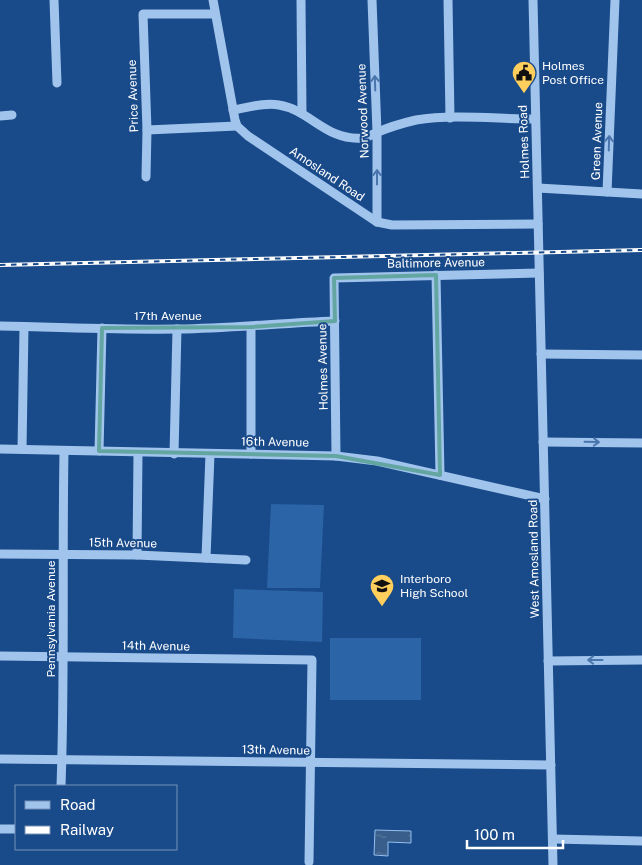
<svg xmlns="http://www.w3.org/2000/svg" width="642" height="865" viewBox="0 0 642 865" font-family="'Public Sans',sans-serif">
<defs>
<pattern id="water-ripples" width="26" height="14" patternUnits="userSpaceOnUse" patternTransform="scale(1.25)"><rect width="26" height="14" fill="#395e8b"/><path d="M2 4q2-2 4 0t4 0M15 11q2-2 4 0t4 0" fill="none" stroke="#57769c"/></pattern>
</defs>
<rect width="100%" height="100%" fill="#194a89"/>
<g fill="#2b64a7">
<path d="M 271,504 L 324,505 L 320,588 L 267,588 Z"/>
<path d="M 234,589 L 323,592 L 322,642 L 233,638 Z"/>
<rect x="330" y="638" width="91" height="62"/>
</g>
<path fill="url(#water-ripples)" stroke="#94bff0" d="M 375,830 L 411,831 L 411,843 L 388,842 L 388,856 L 374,855 Z"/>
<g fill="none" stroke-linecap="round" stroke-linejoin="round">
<g stroke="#a1c4ed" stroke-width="9">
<path d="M 54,0 L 57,83"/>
<path d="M 213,0 L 235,120 L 237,126 L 248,136 L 377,222 L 392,225 L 538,224"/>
<path d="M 301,0 L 302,113"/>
<path d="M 372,0 L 377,132 L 377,222"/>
<path d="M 448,0 L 450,118"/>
<path d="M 533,0 L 553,865"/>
<path d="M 233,110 C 247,108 264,102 279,105 C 310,110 326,141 362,138 C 367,138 372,134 376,133 C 389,127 403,123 416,120 C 454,114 497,119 535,119"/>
<path d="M 0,116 L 12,115"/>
<path d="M 147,130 L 237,126"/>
<path d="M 146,177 L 147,130 L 143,14 L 215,14"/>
<path d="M 538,188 L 642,194"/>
<path d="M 607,192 L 615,0"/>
<path d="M 436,275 L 440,475"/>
<path d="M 0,326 C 60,327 120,330 179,329 C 231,328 283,323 335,321"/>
<path d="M 541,354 L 642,355"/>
<path d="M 543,442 L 642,443"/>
<path d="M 0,449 L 336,456 L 377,461 L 545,499"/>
<path d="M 22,449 L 24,327"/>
<path d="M 99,451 L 102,328"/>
<path d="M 174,454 L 177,329"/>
<path d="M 251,454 L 251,327"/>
<path d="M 336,456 L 334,278 L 539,273"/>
<path d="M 0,554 L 137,555 L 246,560"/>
<path d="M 137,555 L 138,453"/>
<path d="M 206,558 L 210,454"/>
<path d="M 0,656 L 312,660 L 309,862"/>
<path d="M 548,661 L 642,660"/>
<path d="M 0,759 L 551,765"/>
<path d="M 61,786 C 65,675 62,563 64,451"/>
<path d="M 0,829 L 16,829"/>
<path d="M 553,839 L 642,841"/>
</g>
<defs>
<path id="rail" d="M 0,265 L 642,250"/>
</defs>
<use href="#rail" stroke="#fff" stroke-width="4"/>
<use href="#rail" stroke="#194a89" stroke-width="2" stroke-dasharray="5.5" stroke-linecap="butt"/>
</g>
<defs><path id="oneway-shaft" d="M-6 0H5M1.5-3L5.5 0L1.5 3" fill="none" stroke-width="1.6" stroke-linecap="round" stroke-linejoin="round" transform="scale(1.25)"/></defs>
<g stroke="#4975ac">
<use href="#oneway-shaft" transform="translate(375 83) rotate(-92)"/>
<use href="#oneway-shaft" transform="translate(609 143) rotate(-88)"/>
<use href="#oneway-shaft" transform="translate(377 177) rotate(-90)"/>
<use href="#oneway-shaft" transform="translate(592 442) rotate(1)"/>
<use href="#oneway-shaft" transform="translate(595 660) rotate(180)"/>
</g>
<path fill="none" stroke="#63a6a1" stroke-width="4" stroke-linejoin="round" d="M 436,275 L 440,475 L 336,456 L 99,451 L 102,328 L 251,327 L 335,321 L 334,278 Z"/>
<defs>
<symbol id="civic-pin" viewBox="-11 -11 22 30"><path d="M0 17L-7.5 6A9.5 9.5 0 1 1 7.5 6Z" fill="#ffcf5d" stroke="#194a89"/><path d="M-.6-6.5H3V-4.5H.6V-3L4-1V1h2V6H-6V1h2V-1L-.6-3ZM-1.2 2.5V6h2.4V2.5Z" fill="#111"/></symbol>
<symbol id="school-pin" viewBox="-11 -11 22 30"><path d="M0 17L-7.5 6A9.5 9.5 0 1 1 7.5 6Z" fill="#ffcf5d" stroke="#194a89"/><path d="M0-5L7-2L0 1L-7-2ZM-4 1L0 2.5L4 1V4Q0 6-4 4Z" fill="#111"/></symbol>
</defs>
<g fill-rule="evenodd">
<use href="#civic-pin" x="510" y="59" width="28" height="38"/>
<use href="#school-pin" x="368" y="572" width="28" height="38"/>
</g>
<g text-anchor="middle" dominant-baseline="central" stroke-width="4" stroke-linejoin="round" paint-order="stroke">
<g font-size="12" fill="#fff" stroke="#194a89" text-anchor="start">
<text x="542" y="66">Holmes<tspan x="542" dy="14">Post Office</tspan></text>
<text x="400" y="579">Interboro<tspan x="400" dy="14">High School</tspan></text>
</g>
<g font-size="12" fill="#fff" stroke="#194a89">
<text transform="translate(133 96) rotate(-92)">Price Avenue</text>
<text transform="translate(363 111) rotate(-92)">Norwood Avenue</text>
<text transform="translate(597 141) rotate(-88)">Green Avenue</text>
<text transform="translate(524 142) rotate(-92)">Holmes Road</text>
<text transform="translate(327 174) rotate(34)">Amosland Road</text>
<text transform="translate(436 263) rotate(-1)">Baltimore Avenue</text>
<text x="168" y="316">17th Avenue</text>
<text transform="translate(323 367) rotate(-91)">Holmes Avenue</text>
<text transform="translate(275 442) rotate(1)">16th Avenue</text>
<text transform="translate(123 543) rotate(1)">15th Avenue</text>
<text transform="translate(534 559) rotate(-91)">West Amosland Road</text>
<text transform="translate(51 619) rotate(-90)">Pennsylvania Avenue</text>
<text transform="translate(156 646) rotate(1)">14th Avenue</text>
<text transform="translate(276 750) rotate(1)">13th Avenue</text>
</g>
</g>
<rect x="15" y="785" width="162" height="65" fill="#194a89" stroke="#7592b8"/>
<rect x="25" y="801" width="25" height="8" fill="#a1c4ed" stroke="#7592b8"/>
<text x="60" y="810" font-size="15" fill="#ffffff">Road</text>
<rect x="25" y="826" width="25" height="8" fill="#ffffff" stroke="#7592b8"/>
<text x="60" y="835" font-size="15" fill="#ffffff">Railway</text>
<path d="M467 840v8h96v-8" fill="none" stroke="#ffffff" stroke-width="2.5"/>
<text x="474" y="840" font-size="15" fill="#ffffff" stroke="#194a89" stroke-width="4" paint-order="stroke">100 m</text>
</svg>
